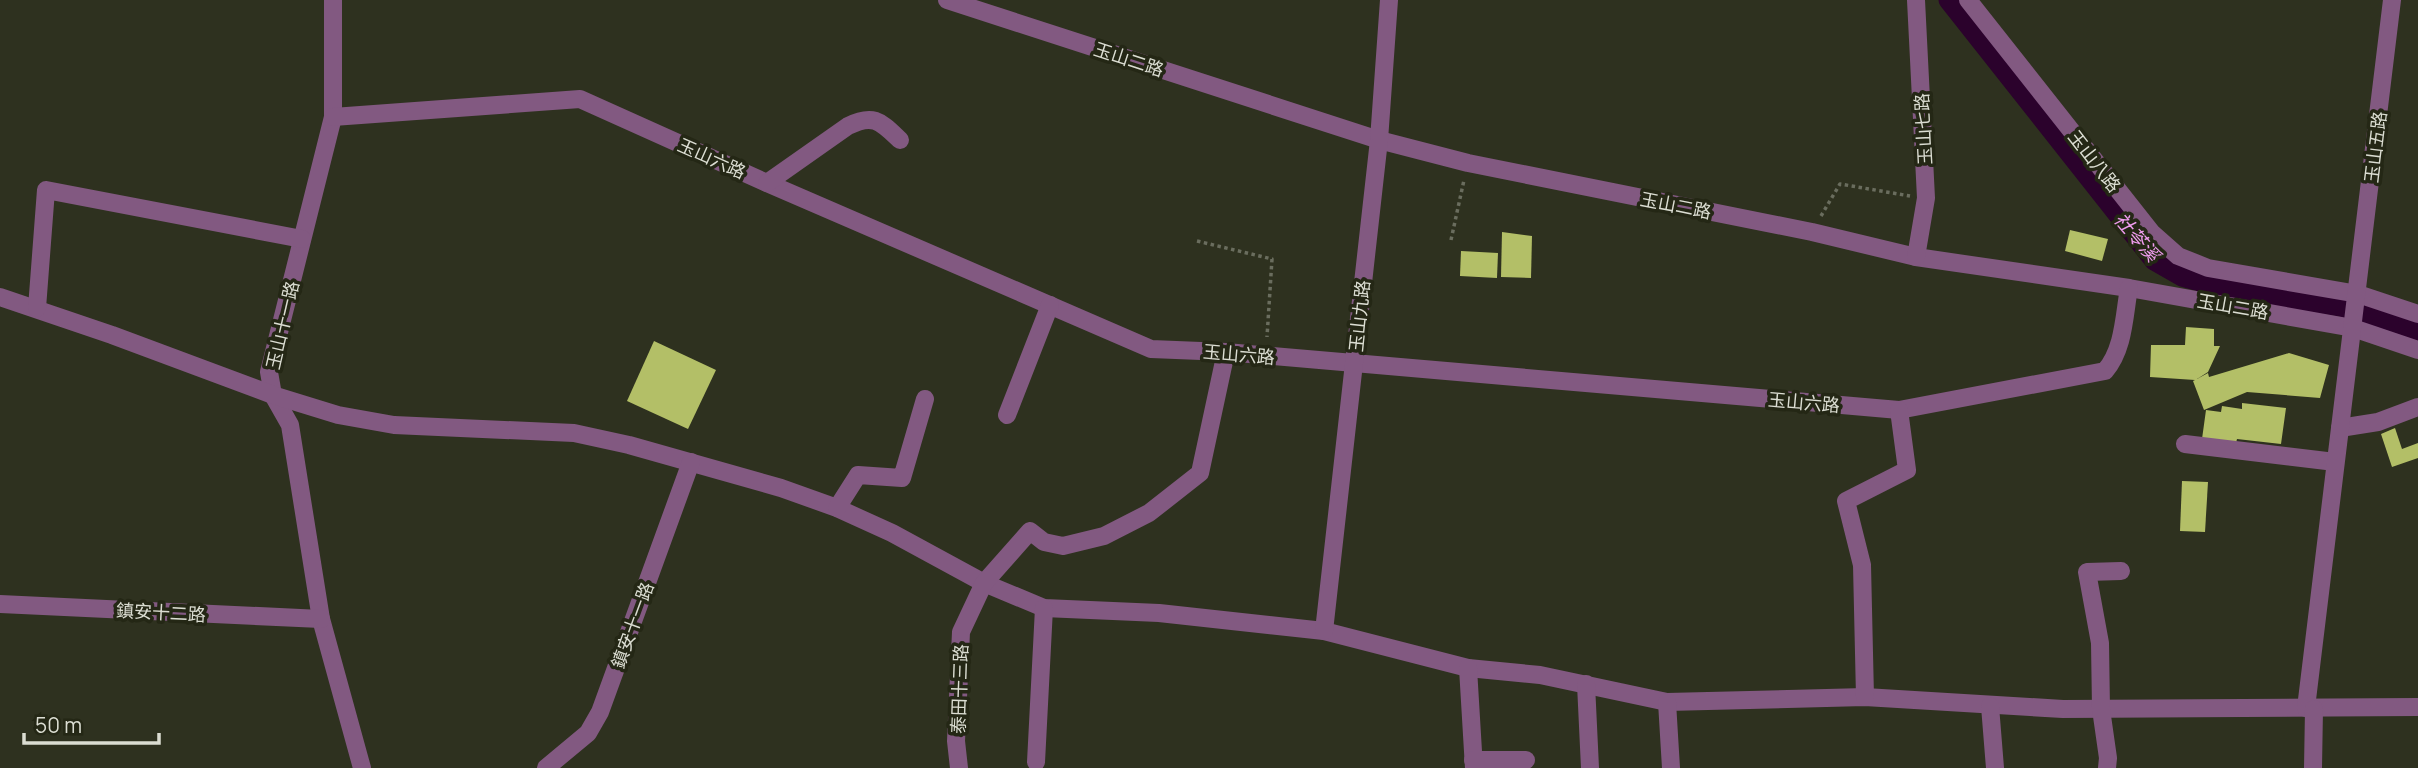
<svg xmlns="http://www.w3.org/2000/svg" width="2418" height="768" viewBox="0 0 2418 768" font-family="Manrope,'Noto Sans TC',sans-serif">
<rect width="100%" height="100%" fill="#2e311f"/>
<g fill="none" stroke-linecap="round" stroke-linejoin="round">
<path stroke="#2b022c" stroke-width="19" d="M 1948,0 L 2154,261 L 2182,277 L 2225,289 L 2340,307 L 2418,331"/>
</g>
<g fill="#b3bf67">
<path d="M 2070,230 L 2108,239 L 2102,261 L 2065,251 Z"/>
<path d="M 1502,232 L 1532,236 L 1531,278 L 1501,277 Z"/>
<path d="M 1461,251 L 1498,253 L 1497,278 L 1460,276 Z"/>
<path d="M 2186,327 L 2214,329 L 2214,346 L 2220,346 L 2208,372 L 2197,379 L 2208,373 L 2209,377 L 2289,353 L 2329,365 L 2320,398 L 2247,392 L 2204,410 L 2193,381 L 2195,380 L 2150,377 L 2151,345 L 2185,345 Z"/>
<path d="M 654,341 L 716,370 L 688,429 L 627,401 Z"/>
<path d="M 2242,403 L 2286,408 L 2281,444 L 2237,439 L 2236,443 L 2202,439 L 2206,410 L 2221,412 L 2222,406 L 2242,409 Z"/>
<path d="M 2395,428 L 2402,449 L 2418,443 L 2418,458 L 2392,467 L 2381,434 Z"/>
<path d="M 2182,481 L 2208,482 L 2205,532 L 2180,531 Z"/>
</g>
<g fill="none" stroke-linecap="round" stroke-linejoin="round">
<g stroke="#6a6d5e" stroke-width="3.5" stroke-dasharray="3.5 3.5" stroke-linecap="butt">
<path d="M 1821,216 L 1840,184 L 1910,196"/>
<path d="M 1451,240 L 1464,180"/>
<path d="M 1197,241 L 1272,259 L 1267,337"/>
</g>
<g stroke="#825981" stroke-width="18">
<path d="M 333,0 L 333,117 L 269,372 L 273,395 L 290,425 L 321,619 L 362,768"/>
<path d="M 947,0 L 1379,140 L 1468,163 L 1812,232 L 1916,257 L 2129,288 L 2353,328 L 2418,350"/>
<path d="M 1968,0 L 2152,233 L 2178,256 L 2208,268 L 2358,294 L 2418,314"/>
<path d="M 333,117 L 580,99 L 767,183 L 1151,349 L 1226,352 L 1899,410 L 2105,371 C 2124,349 2124,316 2129,288"/>
<path d="M 767,183 L 848,126 C 874,113 881,122 900,140"/>
<path d="M 1916,257 L 1926,198 L 1916,0"/>
<path d="M 0,297 L 112,335 L 273,395 L 338,415 L 394,425 L 574,433 L 629,445 L 781,488 L 837,508 L 892,533 L 984,583 L 1044,608 L 1159,613 L 1324,631 L 1468,668 L 1540,675 L 1667,702 L 1865,697 L 2063,709 L 2418,707"/>
<path d="M 37,308 L 46,190 L 302,239"/>
<path d="M 1007,415 L 1050,305"/>
<path d="M 2340,428 L 2378,422 L 2418,407"/>
<path d="M 2185,444 L 2335,462"/>
<path d="M 837,508 L 858,475 L 902,478 L 925,399"/>
<path d="M 0,604 L 321,619"/>
<path d="M 1324,631 L 1379,140 L 1389,0"/>
<path d="M 1468,668 L 1474,768"/>
<path d="M 1586,684 L 1590,768"/>
<path d="M 1865,697 L 1862,565 L 1846,501 L 1907,470 L 1899,410"/>
<path d="M 1667,702 L 1671,768"/>
<path d="M 1990,706 L 1995,768"/>
<path d="M 2306,708 L 2392,0"/>
<path d="M 1473,760 L 1526,760"/>
<path d="M 1036,762 L 1044,608"/>
<path d="M 546,768 L 588,733 L 600,712 L 691,462"/>
<path d="M 959,768 L 956,741 L 961,632 L 984,583 L 1030,531 L 1044,542 L 1063,546 L 1104,536 L 1149,513 L 1200,473 L 1226,352"/>
<path d="M 2107,768 L 2108,758 L 2101,709 L 2100,643 L 2087,572 L 2121,571"/>
<path d="M 2313,768 L 2314,709"/>
</g>
</g>
<g text-anchor="middle" dominant-baseline="central" stroke-width="7" stroke-linejoin="round" paint-order="stroke">
<g font-size="18" fill="#dbddd2" stroke="#242715">
<text transform="translate(1129 59) rotate(18)">玉山二路</text>
<text transform="translate(1923 129) rotate(-93)">玉山七路</text>
<text transform="translate(2375 147) rotate(-83)">玉山五路</text>
<text transform="translate(712 158) rotate(24)">玉山六路</text>
<text transform="translate(2095 161) rotate(52)">玉山八路</text>
<text transform="translate(1676 205) rotate(11)">玉山二路</text>
<text transform="translate(2233 306) rotate(10)">玉山二路</text>
<text transform="translate(1359 316) rotate(-84)">玉山九路</text>
<text transform="translate(282 325) rotate(-77)">玉山十一路</text>
<text transform="translate(1239 354) rotate(5)">玉山六路</text>
<text transform="translate(1804 402) rotate(5)">玉山六路</text>
<text transform="translate(161 612) rotate(3)">鎮安十二路</text>
<text transform="translate(632 625) rotate(-70)">鎮安十一路</text>
<text transform="translate(959 689) rotate(-88)">泰田十三路</text>
</g>
<g font-size="19" font-style="italic" fill="#ef9cee" stroke="#242715">
<text transform="translate(2137 237) rotate(49)">社苓溪</text>
</g>
</g>
<path d="M24 733v10h135v-10" fill="none" stroke="#dbddd2" stroke-width="3.5"/>
<text x="35" y="733" font-size="21" fill="#dbddd2" stroke="#242715" stroke-width="5" paint-order="stroke">50 m</text>
</svg>
